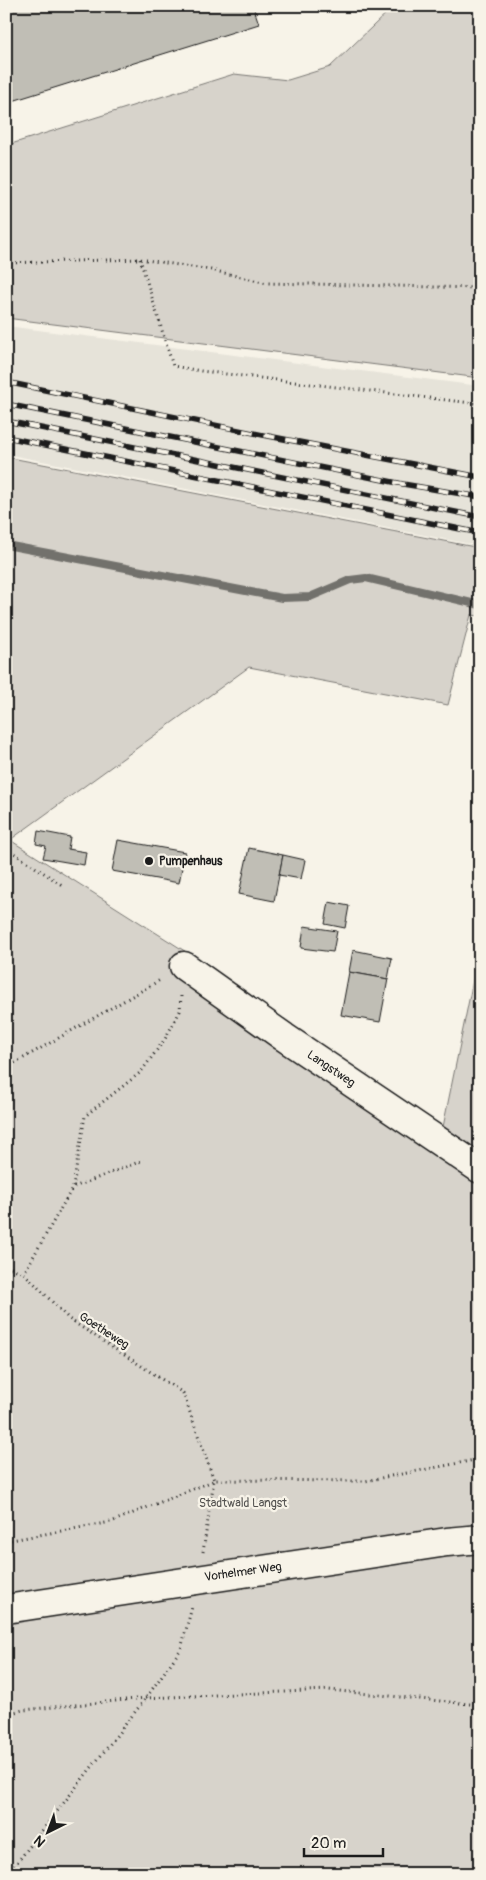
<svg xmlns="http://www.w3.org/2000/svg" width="486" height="1880" viewBox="0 0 486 1880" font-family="Pangolin,sans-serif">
<rect width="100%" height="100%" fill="#f7f3e8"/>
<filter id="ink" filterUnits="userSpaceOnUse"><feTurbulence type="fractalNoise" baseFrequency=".02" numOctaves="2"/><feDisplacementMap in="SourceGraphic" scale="10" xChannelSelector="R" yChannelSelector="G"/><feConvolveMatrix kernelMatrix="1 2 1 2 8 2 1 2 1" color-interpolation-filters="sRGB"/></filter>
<g filter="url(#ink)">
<path fill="#e6e3d9" d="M 6,326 L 480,386 L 480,546 L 6,454 Z"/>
<g fill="#d7d3cb" stroke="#7a7874">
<path d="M 394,6 L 480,6 L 480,378 L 6,318 L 6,161 L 8,145 L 234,74 L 288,80 L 330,67 Z"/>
<path d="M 6,457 L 480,548 L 480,616 L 471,615 L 448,705 L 249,667 L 10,840 L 191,955 L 442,1132 L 480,946 L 480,1874 L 6,1874 Z"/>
</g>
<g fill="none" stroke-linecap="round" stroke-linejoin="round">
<path stroke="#72716c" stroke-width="8" d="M 6,545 L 282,598 L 310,597 L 350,580 L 366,578 L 480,605"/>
</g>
<g fill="#c0beb5" stroke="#1c1c1c">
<path d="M 6,6 L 253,6 L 259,24 L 6,103 Z"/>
<path d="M 38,831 L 70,837 L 68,849 L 86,852 L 84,865 L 43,858 L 46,846 L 36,844 Z"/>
<path d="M 118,840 L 185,852 L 179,883 L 112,871 Z"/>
<path d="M 249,848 L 283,855 L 274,901 L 239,894 Z"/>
<path d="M 283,855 L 305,860 L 301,879 L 279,875 Z"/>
<path d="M 329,902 L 349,906 L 345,928 L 325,924 Z"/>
<path d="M 304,926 L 337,931 L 333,952 L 301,948 Z"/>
<path d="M 353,950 L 392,958 L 388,979 L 349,972 Z"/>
<path d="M 349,972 L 388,979 L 380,1022 L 341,1015 Z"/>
</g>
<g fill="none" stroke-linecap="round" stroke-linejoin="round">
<defs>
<g id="minor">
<path d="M 184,966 L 284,1037 L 480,1169"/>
<path d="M 6,1609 L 447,1542 L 480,1539"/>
</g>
</defs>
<use href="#minor" stroke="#1c1c1c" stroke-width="31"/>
<g stroke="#1c1c1c" stroke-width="3" stroke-dasharray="1 4" stroke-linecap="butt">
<path d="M 140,259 L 173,366 L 201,371 L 480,404"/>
<path d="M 6,263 L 140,259 L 211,270 L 267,283 L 480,288"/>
<path d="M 6,848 L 62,885"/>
<path d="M 181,996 L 180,1011 L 165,1039 L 141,1072 L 85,1116 L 73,1187 L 24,1273 L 69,1319 L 183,1393 L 214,1480 L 365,1481 L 480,1459"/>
<path d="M 6,1068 L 162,979"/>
<path d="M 474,1133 L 480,1126"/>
<path d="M 74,1187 L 144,1160"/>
<path d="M 6,1266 L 24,1273"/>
<path d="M 6,1541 L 111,1522 L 213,1481"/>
<path d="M 203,1552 L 214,1480"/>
<path d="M 6,1714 L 23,1710 L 146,1698 L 329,1690 L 480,1705"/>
<path d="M 8,1874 L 146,1698 L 181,1649 L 192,1607"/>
</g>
<use href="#minor" stroke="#f7f3e8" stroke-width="28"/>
<defs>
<g id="rail">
<path d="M 6,360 L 8,360"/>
<path d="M 6,382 L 263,435 L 480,477"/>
<path d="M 6,404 L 403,484 L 480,497"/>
<path d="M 6,421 L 480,517"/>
<path d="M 6,437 L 480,533"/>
</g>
</defs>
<use href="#rail" stroke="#1c1c1c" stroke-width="5.5"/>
<use href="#rail" stroke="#f7f3e8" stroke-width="4" stroke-dasharray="11" stroke-linecap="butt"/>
</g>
</g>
<circle fill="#1c1c1c" stroke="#f7f3e8" stroke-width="2" cx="149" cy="861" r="5"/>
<g text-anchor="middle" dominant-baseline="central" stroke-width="4.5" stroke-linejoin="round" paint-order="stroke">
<g font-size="12" font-weight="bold" fill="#1c1c1c" stroke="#f7f3e8" text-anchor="start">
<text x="159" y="861">Pumpenhaus</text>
</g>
<g font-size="12" fill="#1c1c1c" stroke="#f7f3e8">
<text transform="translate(331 1069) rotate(34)">Langstweg</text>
<text transform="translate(104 1331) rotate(33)">Goetheweg</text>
<text transform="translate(243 1572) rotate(-8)">Vorhelmer Weg</text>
</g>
<g font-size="12" fill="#545351" stroke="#f7f3e8">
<text x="243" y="1503">Stadtwald Langst</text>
</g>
</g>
<rect width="486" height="1880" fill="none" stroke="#f7f3e8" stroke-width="25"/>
<rect x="12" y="12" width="461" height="1855" fill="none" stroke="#1c1c1c" stroke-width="2" filter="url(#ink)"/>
<g transform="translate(48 1832) rotate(222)" stroke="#f7f3e8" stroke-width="4" paint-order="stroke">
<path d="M0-4L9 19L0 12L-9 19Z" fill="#1c1c1c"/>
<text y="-8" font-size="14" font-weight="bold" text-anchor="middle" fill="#1c1c1c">N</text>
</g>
<path d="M304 1848v8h79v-8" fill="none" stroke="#1c1c1c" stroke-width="2.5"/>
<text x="311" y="1848" font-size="15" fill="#1c1c1c" stroke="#f7f3e8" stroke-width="4" paint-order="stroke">20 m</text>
</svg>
